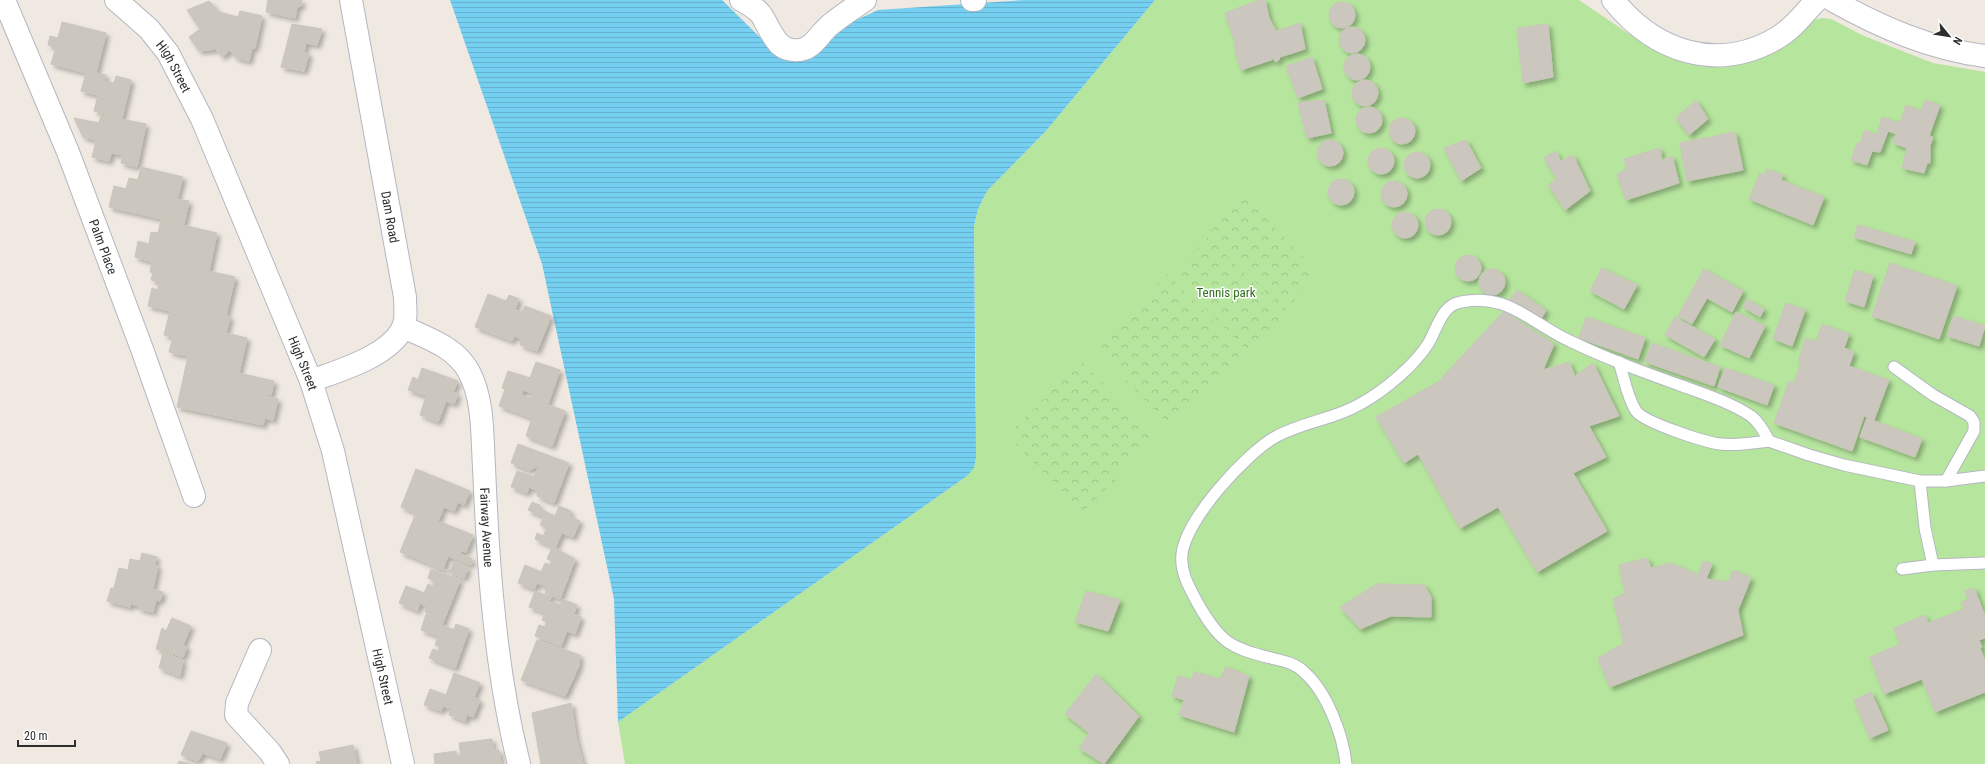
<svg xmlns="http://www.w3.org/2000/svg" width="1985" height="764" viewBox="0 0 1985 764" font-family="'Roboto Condensed',sans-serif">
<defs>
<pattern id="park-crowns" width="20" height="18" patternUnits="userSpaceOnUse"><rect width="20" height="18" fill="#b6e59e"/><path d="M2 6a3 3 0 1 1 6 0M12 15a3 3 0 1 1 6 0" fill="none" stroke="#9dc588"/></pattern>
<pattern id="water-rules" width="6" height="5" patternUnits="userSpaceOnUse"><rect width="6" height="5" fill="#75cff0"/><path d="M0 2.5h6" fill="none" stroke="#66b2ce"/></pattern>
<filter id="shadow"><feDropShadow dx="3.5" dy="3.5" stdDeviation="2" flood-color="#0004"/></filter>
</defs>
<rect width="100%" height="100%" fill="#efe9e1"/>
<path fill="#b6e59e" d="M 1155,0 L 1579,0 L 1638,40 L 1668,57 L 1712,66 L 1753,60 L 1778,50 L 1790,42 L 1814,20 L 1822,18 L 1831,19 L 1864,36 L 1933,63 L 1985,72 L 1985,764 L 625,764 L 618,722 L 967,476 L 976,409 L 974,226 L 978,209 L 987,191 L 1045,132 Z"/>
<g fill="url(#park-crowns)">
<path d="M 1245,197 L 1317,271 L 1319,275 L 1284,311 L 1208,234 Z"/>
<path d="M 1208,237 L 1281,311 L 1283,315 L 1248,351 L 1171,274 Z"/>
<path d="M 1167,274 L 1240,348 L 1242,353 L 1207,388 L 1204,386 L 1205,390 L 1170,425 L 1094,349 Z"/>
<path d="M 1081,361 L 1154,434 L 1156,439 L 1120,474 L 1044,398 Z"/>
<path d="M 1044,399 L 1117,472 L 1119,477 L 1083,512 L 1007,435 Z"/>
</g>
<path fill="url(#water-rules)" d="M 450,0 L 722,0 L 779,56 L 878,10 L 1025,0 L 1155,0 L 1045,132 L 987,191 L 978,209 L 974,226 L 976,457 L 974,468 L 967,476 L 618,722 L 614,599 L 542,264 Z"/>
<g fill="#cbc7bf" stroke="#cbc5ba" filter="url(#shadow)">
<path d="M 268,0 L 302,0 L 301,6 L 297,7 L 295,18 L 266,12 Z"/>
<path d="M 1259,0 L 1265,0 L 1269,18 L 1276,31 L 1300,23 L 1305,49 L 1280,57 L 1279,60 L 1275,62 L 1274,59 L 1241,70 L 1235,50 L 1235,42 L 1225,13 Z"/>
<path d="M 209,1 L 219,12 L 238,17 L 240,11 L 262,16 L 255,48 L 252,48 L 249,61 L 236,58 L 230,50 L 222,57 L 216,49 L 199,51 L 189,37 L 200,29 L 187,10 Z"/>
<circle cx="1342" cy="15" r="13"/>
<path d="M 62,22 L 106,33 L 96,73 L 106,75 L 104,81 L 114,83 L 116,76 L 131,80 L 122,118 L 94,111 L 98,95 L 81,91 L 86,73 L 51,64 L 56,47 L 48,45 L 50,36 L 58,38 Z"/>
<path d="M 292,24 L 322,29 L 317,45 L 306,43 L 304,52 L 309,54 L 304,71 L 281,67 Z"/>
<path d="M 1548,24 L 1553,77 L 1523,83 L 1517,28 Z"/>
<circle cx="1352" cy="40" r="13"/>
<circle cx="1357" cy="67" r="13"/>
<path d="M 1312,57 L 1322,89 L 1298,98 L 1286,66 Z"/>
<circle cx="1365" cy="93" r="13"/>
<path d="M 1324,100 L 1331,133 L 1307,138 L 1298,103 Z"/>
<path d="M 1696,100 L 1708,119 L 1689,135 L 1676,118 Z"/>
<path d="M 1925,100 L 1940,105 L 1929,136 L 1933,137 L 1930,146 L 1930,163 L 1927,163 L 1924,173 L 1902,168 L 1907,148 L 1893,143 L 1896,134 L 1888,131 L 1880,152 L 1872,151 L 1867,165 L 1851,160 L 1857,143 L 1860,144 L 1865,130 L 1877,135 L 1882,117 L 1900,123 L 1906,105 L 1921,111 Z"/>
<circle cx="1369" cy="120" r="13"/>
<path d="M 101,115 L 146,124 L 137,167 L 121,163 L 123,155 L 111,153 L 109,161 L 92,157 L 96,140 L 83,137 L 74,118 L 99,123 Z"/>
<circle cx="1402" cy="131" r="13"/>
<path d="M 1735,132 L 1743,170 L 1687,181 L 1680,143 Z"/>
<circle cx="1330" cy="153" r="13"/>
<path d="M 1466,140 L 1481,168 L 1461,181 L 1444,148 Z"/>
<circle cx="1381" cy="161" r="13"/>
<path d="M 1660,148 L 1662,160 L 1672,156 L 1679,183 L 1626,200 L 1617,174 L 1627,169 L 1624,159 Z"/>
<path d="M 1555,151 L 1561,161 L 1573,155 L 1590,191 L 1565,210 L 1548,185 L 1557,179 L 1544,158 Z"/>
<circle cx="1417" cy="165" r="13"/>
<path d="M 141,167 L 183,177 L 177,199 L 189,201 L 184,224 L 109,207 L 114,186 L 126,189 L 129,178 L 138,180 Z"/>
<path d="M 1767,169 L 1783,175 L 1781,180 L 1824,197 L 1813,225 L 1749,199 L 1760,173 L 1765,175 Z"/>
<circle cx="1341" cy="192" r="13"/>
<circle cx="1394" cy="194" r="13"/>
<circle cx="1438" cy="222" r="13"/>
<circle cx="1405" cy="225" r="13"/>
<path d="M 161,220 L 217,233 L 209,271 L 235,277 L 226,316 L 230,317 L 226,333 L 247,338 L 239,373 L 274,381 L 271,395 L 267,394 L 266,396 L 278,399 L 273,420 L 265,418 L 263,425 L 177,407 L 188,356 L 169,352 L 173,337 L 164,335 L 170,311 L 148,306 L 152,288 L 158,290 L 159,282 L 151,280 L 153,273 L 150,272 L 152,262 L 135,257 L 138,241 L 149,244 L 151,232 L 158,233 Z"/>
<path d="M 1858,225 L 1915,242 L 1911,254 L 1854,237 Z"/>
<circle cx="1468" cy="268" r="13"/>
<path d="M 1890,263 L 1957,286 L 1939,339 L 1872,316 Z"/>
<path d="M 1602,268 L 1637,285 L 1624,309 L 1590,291 Z"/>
<circle cx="1492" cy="282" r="13"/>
<path d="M 1704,269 L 1743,291 L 1732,312 L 1707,298 L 1692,324 L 1678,316 Z"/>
<path d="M 1855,270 L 1873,276 L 1864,307 L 1845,301 Z"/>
<path d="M 1517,290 L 1546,310 L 1540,321 L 1509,301 Z"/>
<path d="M 488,294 L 506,301 L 509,295 L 519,299 L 515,309 L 522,312 L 525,306 L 551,316 L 537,351 L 520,345 L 522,339 L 514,336 L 512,341 L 475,327 Z"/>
<path d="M 1747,299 L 1764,309 L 1760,317 L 1743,307 Z"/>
<path d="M 1786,303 L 1805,310 L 1792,346 L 1773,339 Z"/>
<path d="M 1504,311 L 1554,344 L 1543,370 L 1569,362 L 1575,376 L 1593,363 L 1619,416 L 1589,426 L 1606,457 L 1573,473 L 1607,531 L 1537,572 L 1498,507 L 1460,528 L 1418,454 L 1404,463 L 1376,417 L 1438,382 Z"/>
<path d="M 1736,312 L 1765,326 L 1749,358 L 1720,345 Z"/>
<path d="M 1954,316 L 1985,326 L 1979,346 L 1947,336 Z"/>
<path d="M 1586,317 L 1645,338 L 1638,359 L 1579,338 Z"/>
<path d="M 1675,317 L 1715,339 L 1704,357 L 1665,335 Z"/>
<path d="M 1822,324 L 1849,334 L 1844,348 L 1854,352 L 1849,366 L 1889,380 L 1874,420 L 1864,416 L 1852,451 L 1774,423 L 1789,381 L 1794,383 L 1801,362 L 1798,361 L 1806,338 L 1816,342 Z"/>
<path d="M 1652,343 L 1720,367 L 1714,386 L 1645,362 Z"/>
<path d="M 536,362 L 560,370 L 548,404 L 531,398 L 533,393 L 523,390 L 522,394 L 502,388 L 508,371 L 530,378 Z"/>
<path d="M 422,368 L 458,381 L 453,392 L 458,394 L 454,404 L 446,401 L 438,422 L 420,415 L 426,396 L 408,390 L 413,377 L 418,380 Z"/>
<path d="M 1725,368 L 1774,385 L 1767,405 L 1718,387 Z"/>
<path d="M 505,389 L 565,411 L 552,446 L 526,436 L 532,418 L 499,406 Z"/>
<path d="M 1867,418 L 1922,439 L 1915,457 L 1860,437 Z"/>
<path d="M 518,444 L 569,463 L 554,503 L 537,496 L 539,491 L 529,487 L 527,493 L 511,487 L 517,471 L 534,477 L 539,466 L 529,470 L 511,463 Z"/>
<path d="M 416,469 L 470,491 L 464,505 L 458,502 L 454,511 L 444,507 L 438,521 L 473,535 L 466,552 L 462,551 L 460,554 L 471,558 L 472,564 L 468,564 L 448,556 L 443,569 L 450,571 L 454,562 L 468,568 L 464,578 L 400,552 L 416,513 L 401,507 Z"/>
<path d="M 532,502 L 540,505 L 538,508 L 555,516 L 559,506 L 571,511 L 569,516 L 580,521 L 573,537 L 562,533 L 555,548 L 535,539 L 537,533 L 543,536 L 547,528 L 540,525 L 544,517 L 528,510 Z"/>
<path d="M 555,548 L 575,559 L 560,599 L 545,593 L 547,587 L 537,583 L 534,589 L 518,583 L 525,565 L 541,572 L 545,563 L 550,565 L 552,561 L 547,559 L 551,550 Z"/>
<path d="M 142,553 L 157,557 L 154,565 L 158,566 L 153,589 L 163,592 L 160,601 L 156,600 L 153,612 L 139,609 L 139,606 L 131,604 L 130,607 L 107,601 L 111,588 L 114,588 L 119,568 L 128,570 L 130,559 L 140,561 Z"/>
<path d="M 1647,558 L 1651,568 L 1671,563 L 1698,575 L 1703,561 L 1712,564 L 1706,579 L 1728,582 L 1733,570 L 1751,578 L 1738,610 L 1743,635 L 1610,687 L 1598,658 L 1624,643 L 1613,599 L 1625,593 L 1619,565 Z"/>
<path d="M 431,569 L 460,580 L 444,620 L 425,612 L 427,607 L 420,603 L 417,611 L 399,603 L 406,586 L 424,593 L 428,584 L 433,586 L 435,581 L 428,578 Z"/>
<path d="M 1377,584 L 1424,585 L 1431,597 L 1431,617 L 1391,616 L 1360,629 L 1340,607 Z"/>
<path d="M 1974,588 L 1985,616 L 1985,638 L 1979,640 L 1982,647 L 1980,648 L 1985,661 L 1985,692 L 1935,712 L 1922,679 L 1884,694 L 1870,657 L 1900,644 L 1894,628 L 1925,615 L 1928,623 L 1964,609 L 1961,602 L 1968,600 L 1965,591 Z"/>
<path d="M 535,591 L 551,597 L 549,601 L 560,605 L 562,599 L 577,605 L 574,614 L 581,617 L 575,634 L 567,631 L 561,646 L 535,636 L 539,625 L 545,627 L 547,622 L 542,620 L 545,613 L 529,607 Z"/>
<path d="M 1086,591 L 1120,600 L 1108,631 L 1075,622 Z"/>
<path d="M 426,614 L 444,620 L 442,625 L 454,630 L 456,624 L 469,629 L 455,668 L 429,658 L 433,649 L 438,651 L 440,647 L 435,645 L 438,636 L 421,630 Z"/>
<path d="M 172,618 L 191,626 L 183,645 L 187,647 L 183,657 L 156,649 L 162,628 L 166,631 Z"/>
<path d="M 537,640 L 580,655 L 579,666 L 565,696 L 521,680 Z"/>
<path d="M 163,653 L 183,660 L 180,676 L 159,668 Z"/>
<path d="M 1226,667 L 1249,676 L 1234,732 L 1179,715 L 1184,700 L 1172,696 L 1178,676 L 1192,680 L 1194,672 L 1220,679 Z"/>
<path d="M 454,673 L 480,683 L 474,697 L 480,700 L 473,717 L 467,715 L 465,721 L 449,715 L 451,709 L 443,706 L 441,711 L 424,705 L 430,689 L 446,695 Z"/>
<path d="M 1096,674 L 1139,716 L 1104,764 L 1079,748 L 1089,733 L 1065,714 Z"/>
<path d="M 1871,692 L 1888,730 L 1870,738 L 1854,700 Z"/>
<path d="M 571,703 L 576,737 L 583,764 L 541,764 L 532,713 Z"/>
<path d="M 191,731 L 227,743 L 220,759 L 203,753 L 198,761 L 181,755 Z"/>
<path d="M 492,739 L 493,750 L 499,750 L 501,764 L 435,764 L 434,754 L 456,751 L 457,757 L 461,757 L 459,743 Z"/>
<path d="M 353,745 L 357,764 L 317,764 L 316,762 L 321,761 L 319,752 Z"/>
<path d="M 179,761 L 190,764 L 178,764 Z"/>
</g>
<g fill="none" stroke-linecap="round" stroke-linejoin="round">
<defs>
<g id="lane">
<path d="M 1619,362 C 1624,377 1627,397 1636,411 C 1645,423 1705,442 1720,444 C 1737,446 1753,443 1769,441"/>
<path d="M 1894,367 L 1933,395 L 1970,416 L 1974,422 L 1974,431 L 1946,481"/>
<path d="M 1920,481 L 1925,528 L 1933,565 L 1985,563"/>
<path d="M 1902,569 L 1933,565"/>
<path d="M 1346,764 C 1343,735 1327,692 1304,672 C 1295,663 1283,661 1271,658 C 1229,648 1219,641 1197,602 C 1189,587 1180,572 1182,554 C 1186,519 1246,453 1277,436 C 1297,426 1315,422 1335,415 C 1363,406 1387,388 1408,368 C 1415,361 1422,353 1428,344 C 1437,330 1441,305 1461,302 C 1475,299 1489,300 1502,304 C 1526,312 1547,331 1570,341 C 1607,359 1646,373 1685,387 C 1707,395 1731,403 1751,416 C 1759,422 1764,431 1769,441 L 1809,455 L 1844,465 L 1920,481 L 1946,481 L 1985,476"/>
</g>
<g id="street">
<path id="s1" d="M 4,0 L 68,152 L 142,349 L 194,496"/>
<path id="s2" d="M 116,0 L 149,29 L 168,53 L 202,119 L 311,381 L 333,451 L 403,764"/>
<path d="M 741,0 C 769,15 760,18 776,40 C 783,51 800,54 811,45 C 818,39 823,31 830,25 C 841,16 853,8 865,0"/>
<path d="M 972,0 L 975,0"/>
<path d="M 1613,0 C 1655,52 1717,73 1777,38 C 1793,29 1805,12 1817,0"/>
<path d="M 1832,0 C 1880,27 1930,49 1985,56"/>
<path id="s3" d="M 403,327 C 427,338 456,347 469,372 C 484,400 482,437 484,467 C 486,513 488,560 493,606 C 498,659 506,712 519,764"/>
<path d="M 311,381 C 340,370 388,357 403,328 C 407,319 405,307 405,297 L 351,0"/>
<path d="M 260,650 L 237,703 L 236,715 L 270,752 L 278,764"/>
</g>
</defs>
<use href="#lane" stroke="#b4b7c1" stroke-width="13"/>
<use href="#street" stroke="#b4b7c1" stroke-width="24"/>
<use href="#lane" stroke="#fff" stroke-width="11"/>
<use href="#street" stroke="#fff" stroke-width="22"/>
</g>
<g text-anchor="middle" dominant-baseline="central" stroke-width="3" stroke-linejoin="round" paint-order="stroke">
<g font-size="13" fill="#2e2e2e" stroke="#fff">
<text stroke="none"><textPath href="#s2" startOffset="89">High Street</textPath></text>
<text transform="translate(390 217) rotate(80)">Dam Road</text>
<text stroke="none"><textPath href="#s1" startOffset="266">Palm Place</textPath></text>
<text stroke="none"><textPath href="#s2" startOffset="413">High Street</textPath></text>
<text stroke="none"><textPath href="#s3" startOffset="239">Fairway Avenue</textPath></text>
<text stroke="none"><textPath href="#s2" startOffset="737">High Street</textPath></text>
</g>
<g font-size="13" fill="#2c6e1b" stroke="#fff">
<text x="1226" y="292">Tennis park</text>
</g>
</g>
<g transform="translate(1949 36) rotate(120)" stroke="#ffffff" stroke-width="3" paint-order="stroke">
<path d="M0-3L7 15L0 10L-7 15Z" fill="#2e2e2e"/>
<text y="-6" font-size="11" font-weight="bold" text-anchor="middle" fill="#2e2e2e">N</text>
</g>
<path d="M18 740v6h57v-6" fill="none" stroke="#2e2e2e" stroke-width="2"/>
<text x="24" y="740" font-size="12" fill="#2e2e2e" stroke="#ffffff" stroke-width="3" paint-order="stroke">20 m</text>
</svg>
